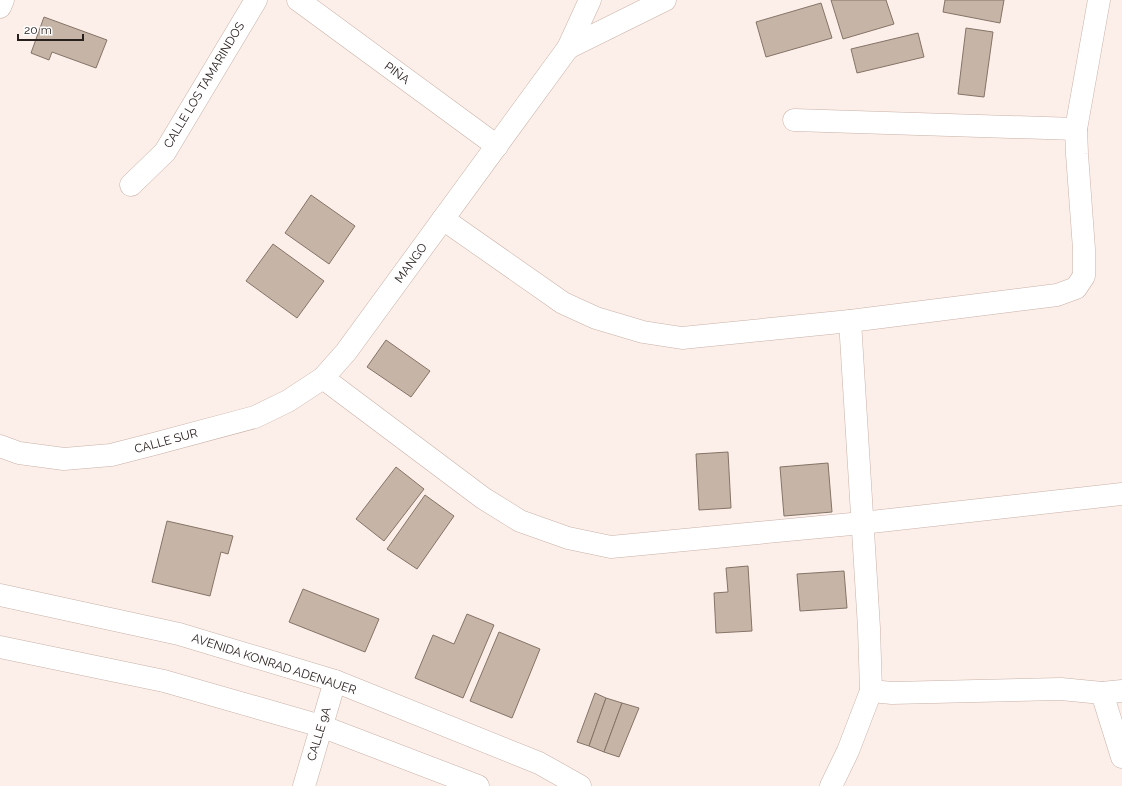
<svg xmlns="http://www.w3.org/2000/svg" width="1122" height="786" viewBox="0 0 1122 786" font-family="Raleway,sans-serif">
<rect width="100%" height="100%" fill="#fceee8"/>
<g fill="#c6b4a6" stroke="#847467">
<path d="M 831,0 L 886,0 L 894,24 L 843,39 Z"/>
<path d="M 945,0 L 1004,0 L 1000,23 L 943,12 Z"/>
<path d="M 821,3 L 832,38 L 766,57 L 756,22 Z"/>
<path d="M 44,17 L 107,40 L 96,68 L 52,52 L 49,60 L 31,53 Z"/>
<path d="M 966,28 L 993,32 L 984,97 L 958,94 Z"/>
<path d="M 918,33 L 924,57 L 857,73 L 851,49 Z"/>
<path d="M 311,195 L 355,226 L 329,264 L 285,233 Z"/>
<path d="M 273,244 L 324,281 L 297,318 L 246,281 Z"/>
<path d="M 386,340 L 430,371 L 411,397 L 367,367 Z"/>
<path d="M 728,452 L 731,508 L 699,510 L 696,454 Z"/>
<path d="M 828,463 L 832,512 L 784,516 L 780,467 Z"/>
<path d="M 396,467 L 424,489 L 384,541 L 356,519 Z"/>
<path d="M 425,495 L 454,516 L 417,569 L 387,549 Z"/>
<path d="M 167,521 L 233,536 L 228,554 L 221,552 L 210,596 L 152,582 Z"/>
<path d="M 748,566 L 752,631 L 716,633 L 714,593 L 728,592 L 726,568 Z"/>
<path d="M 844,571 L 847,608 L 800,611 L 797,574 Z"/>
<path d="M 303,589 L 379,619 L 365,652 L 289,622 Z"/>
<path d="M 467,614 L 494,625 L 463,698 L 415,678 L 433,635 L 454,644 Z"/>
<path d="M 499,632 L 540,649 L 512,718 L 470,701 Z"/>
<path d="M 595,693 L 606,698 L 589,746 L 577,742 Z"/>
<path d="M 606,698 L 622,703 L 604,752 L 589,746 Z"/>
<path d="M 622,703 L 639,708 L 619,757 L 604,752 Z"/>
</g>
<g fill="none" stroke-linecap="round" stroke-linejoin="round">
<defs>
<g id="minor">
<path d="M 298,0 L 497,146"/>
<path d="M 0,7 L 3,0"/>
<path d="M 568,48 L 665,0"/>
<path d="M 794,120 L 1076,129"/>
<path d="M 131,185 L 165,152 L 256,0"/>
<path d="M 443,219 L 563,303 L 596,318 L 643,332 L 682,338 L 850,321 L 1057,295 L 1076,288 L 1084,276 L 1084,249 L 1077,154 L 1076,129 L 1099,0"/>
<path d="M 323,378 L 483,498 L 520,521 L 568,538 L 611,547 L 862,523 L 1122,494"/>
<path d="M 0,446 L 19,453 L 64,459 L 111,455 L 154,444 L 255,417 L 288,401 L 323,378 L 346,352 L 568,48 L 590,0"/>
<path d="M 871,691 L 892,693 L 1061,689 L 1102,693 L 1122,691"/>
<path d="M 1102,693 L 1122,757"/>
<path d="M 304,786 L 335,681"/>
<path d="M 831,786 L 848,751 L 871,691 L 869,628 L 850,321"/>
</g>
<g id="major">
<path d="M 0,595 L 179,634 L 335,681 L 539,763 L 580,786"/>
<path d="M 0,647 L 164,681 L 321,726 L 478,786"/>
</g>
</defs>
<use href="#minor" stroke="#c8b2a9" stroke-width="23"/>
<use href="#major" stroke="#c8b2a9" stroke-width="23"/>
<use href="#minor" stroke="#fff" stroke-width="22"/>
<use href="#major" stroke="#fff" stroke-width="22"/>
</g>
<g text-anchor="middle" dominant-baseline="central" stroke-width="4" stroke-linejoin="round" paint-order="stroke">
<g font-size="12" fill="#28201d" stroke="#fefefe">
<text transform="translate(397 73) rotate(36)">PIÑA</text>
<text transform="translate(204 85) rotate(-59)">CALLE LOS TAMARINDOS</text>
<text transform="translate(411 263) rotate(-54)">MANGO</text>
<text transform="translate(166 441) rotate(-15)">CALLE SUR</text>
<text transform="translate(274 664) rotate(18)">AVENIDA KONRAD ADENAUER</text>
<text transform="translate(319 734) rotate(-73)">CALLE 9A</text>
</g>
</g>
<path d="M18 34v6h65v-6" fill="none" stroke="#28201d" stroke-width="2"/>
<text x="24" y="34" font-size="12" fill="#28201d" stroke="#fefefe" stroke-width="3" paint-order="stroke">20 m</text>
</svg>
